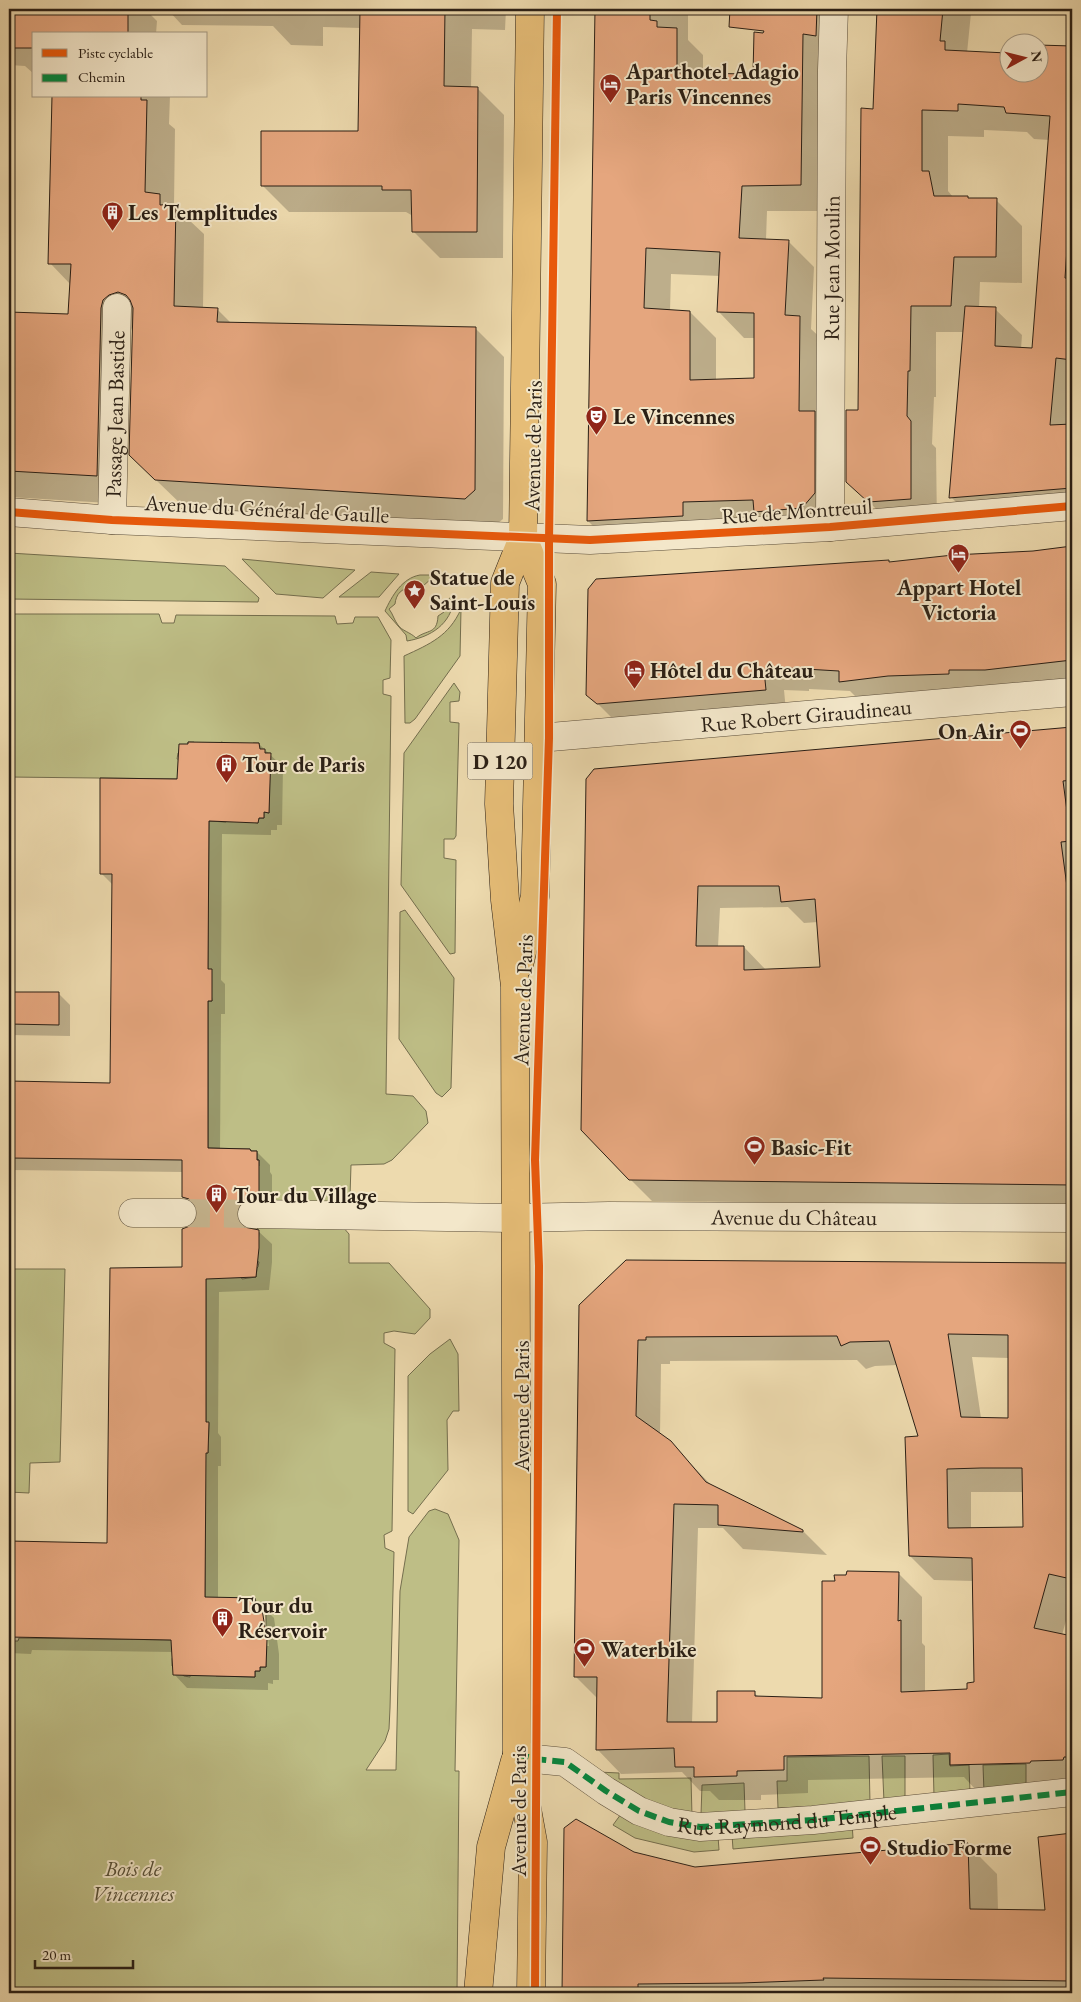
<svg xmlns="http://www.w3.org/2000/svg" width="1081" height="2002" viewBox="0 0 1081 2002" font-family="'EB Garamond',serif">
<rect width="100%" height="100%" fill="#eddaae"/>
<filter id="stains"><feTurbulence type="fractalNoise" baseFrequency=".004" numOctaves="4"/><feColorMatrix values="0 0 0 0 .2 0 0 0 0 .09 0 0 0 0 .02 0 0 0 .5 -.17"/></filter>
<radialGradient id="worn" r=".72"><stop offset=".6" stop-color="#630" stop-opacity="0"/><stop offset="1" stop-color="#630" stop-opacity=".3"/></radialGradient>
<g fill="#bebe86" stroke="#746e4e">
<path d="M 9,553 L 225,566 L 259,598 L 258,602 L 9,599 Z"/>
<path d="M 242,559 L 355,570 L 323,598 L 276,594 Z"/>
<path d="M 371,572 L 399,574 L 379,597 L 339,597 Z"/>
<path d="M 420,575 L 430,575 L 433,577 L 422,587 L 418,583 L 412,589 C 402,587 396,594 395,604 L 389,609 C 393,614 394,620 398,625 C 402,631 410,632 416,638 C 427,629 437,635 438,616 L 444,612 L 440,607 L 452,596 L 454,599 C 451,624 431,637 407,641 L 406,635 L 385,611 C 392,596 402,578 420,575 Z"/>
<path d="M 461,609 L 460,656 L 415,719 L 410,723 L 405,723 L 404,656 C 430,644 449,636 461,609 Z"/>
<path d="M 9,614 L 159,614 L 162,623 L 174,623 L 176,615 L 335,616 L 337,624 L 353,623 L 355,617 L 378,617 L 391,640 L 390,678 L 383,680 L 383,694 L 391,696 L 386,1094 L 413,1096 L 426,1111 L 428,1123 L 392,1160 L 384,1164 L 351,1165 L 350,1196 L 343,1203 L 342,1226 L 349,1234 L 349,1263 L 389,1263 L 430,1309 L 430,1318 L 415,1334 L 394,1331 L 384,1333 L 384,1343 L 395,1349 L 392,1531 L 384,1535 L 385,1548 L 394,1552 L 390,1708 L 389,1729 L 385,1741 L 366,1770 L 396,1770 L 400,1591 L 409,1537 L 429,1511 L 435,1509 L 448,1514 L 459,1540 L 455,1771 L 459,1771 L 457,1993 L 9,1993 L 9,1641 L 18,1641 L 19,1638 L 178,1640 L 172,1659 L 172,1666 L 184,1676 L 190,1677 L 190,1670 L 216,1671 L 216,1676 L 255,1677 L 255,1671 L 260,1671 L 260,1667 L 266,1667 L 266,1608 L 261,1608 L 261,1603 L 255,1603 L 255,1598 L 205,1598 L 205,1453 L 208,1453 L 209,1423 L 206,1422 L 206,1278 L 241,1276 L 242,1279 L 256,1277 L 257,1268 L 258,1267 L 259,1262 L 256,1261 L 259,1233 L 257,1227 L 257,1200 L 259,1199 L 259,1194 L 257,1193 L 257,1167 L 259,1166 L 259,1160 L 257,1160 L 257,1151 L 251,1151 L 250,1149 L 208,1148 L 208,1001 L 212,1001 L 208,969 L 209,821 L 226,822 L 227,818 L 258,823 L 259,818 L 264,818 L 264,812 L 269,813 L 270,753 L 265,753 L 259,749 L 259,743 L 253,743 L 253,749 L 221,742 L 220,748 L 195,748 L 194,742 L 188,742 L 188,744 L 178,753 L 177,759 L 184,760 L 183,779 L 9,777 Z"/>
<path d="M 454,683 L 460,692 L 459,701 L 450,702 L 450,722 L 459,723 L 456,836 L 454,839 L 444,839 L 444,858 L 456,860 L 455,953 L 450,954 L 401,885 L 404,753 Z"/>
<path d="M 405,910 L 454,978 L 451,1088 L 442,1097 L 436,1093 L 399,1039 L 400,912 Z"/>
<path d="M 9,1269 L 65,1269 L 60,1462 L 30,1463 L 29,1493 L 9,1492 Z"/>
<path d="M 450,1339 L 458,1354 L 459,1411 L 453,1411 L 447,1420 L 448,1470 L 413,1514 L 408,1511 L 408,1376 L 430,1354 Z"/>
<path d="M 949,1754 L 950,1766 L 969,1765 L 970,1793 L 934,1797 L 933,1755 Z"/>
<path d="M 869,1756 L 870,1804 L 778,1808 L 777,1781 L 787,1781 L 787,1757 Z"/>
<path d="M 882,1756 L 905,1756 L 905,1800 L 884,1802 Z"/>
<path d="M 1026,1764 L 1026,1788 L 984,1792 L 983,1765 Z"/>
<path d="M 598,1772 L 619,1773 L 619,1779 L 691,1778 L 692,1816 L 657,1807 Z"/>
<path d="M 744,1783 L 745,1811 L 701,1815 L 702,1785 Z"/>
<path d="M 621,1814 L 718,1836 L 719,1850 L 694,1852 L 635,1838 L 613,1825 Z"/>
<path d="M 852,1823 L 853,1838 L 733,1849 L 732,1835 Z"/>
</g>
<g fill="#0003" fill-rule="evenodd">
<path d="M 9,9 L 145,9 L 157,21 L 156,34 L 34,34 L 34,74 L 25,66 L 9,65 Z"/>
<path d="M 167,9 L 506,9 L 505,30 L 472,29 L 471,88 L 477,88 L 504,115 L 503,258 L 440,258 L 413,231 L 413,216 L 406,212 L 289,212 L 262,185 L 360,132 L 361,28 L 323,27 L 323,46 L 291,45 L 273,26 L 182,25 Z"/>
<path d="M 596,9 L 686,9 L 688,11 L 688,40 L 703,55 L 703,74 L 754,75 L 765,34 L 765,9 L 843,9 L 827,211 L 767,211 L 766,240 L 788,241 L 814,267 L 811,329 L 826,343 L 840,519 L 614,547 L 588,521 ZM 671,274 L 720,276 L 718,311 L 744,338 L 755,338 L 756,379 L 716,380 L 716,338 L 690,312 L 670,311 Z"/>
<path d="M 878,9 L 967,9 L 971,13 L 967,53 L 1008,55 L 1008,72 L 1038,72 L 1068,54 L 1072,14 L 1072,515 L 977,523 L 951,497 L 964,332 L 936,332 L 936,397 L 934,397 L 932,444 L 936,448 L 937,525 L 896,528 L 847,481 L 859,412 ZM 984,130 L 1027,132 L 1034,139 L 1050,140 L 1033,349 L 1021,349 L 1022,335 L 995,309 L 979,308 L 980,282 L 1022,283 L 1022,226 L 996,200 L 970,200 L 968,197 L 953,197 L 948,191 L 948,136 L 984,137 Z"/>
<path d="M 52,96 L 170,96 L 169,124 L 175,129 L 174,206 L 204,234 L 203,309 L 217,309 L 232,324 L 475,328 L 504,357 L 503,519 L 493,527 L 185,508 L 130,455 L 133,325 L 129,337 L 125,504 L 9,497 L 9,313 L 70,316 L 71,285 L 50,263 Z"/>
<path d="M 1072,548 L 1072,683 L 861,702 L 850,691 L 809,689 L 809,691 L 784,690 L 786,711 L 619,725 L 588,694 L 890,563 Z"/>
<path d="M 1072,729 L 1072,1206 L 652,1201 L 630,1179 L 595,770 ZM 788,907 L 804,923 L 818,922 L 822,968 L 766,970 L 744,947 L 718,947 L 720,908 Z"/>
<path d="M 259,744 L 283,767 L 282,825 L 277,825 L 277,830 L 271,830 L 271,835 L 222,834 L 221,980 L 225,984 L 225,1014 L 221,1014 L 220,1150 L 257,1152 L 270,1165 L 270,1172 L 272,1175 L 272,1211 L 251,1220 L 249,1228 L 258,1231 L 272,1244 L 272,1262 L 269,1290 L 219,1292 L 218,1433 L 221,1437 L 221,1466 L 218,1466 L 218,1598 L 255,1599 L 274,1618 L 279,1654 L 279,1680 L 273,1680 L 273,1684 L 268,1683 L 268,1690 L 187,1688 L 174,1674 L 173,1652 L 32,1650 L 31,1654 L 9,1653 L 9,1542 L 109,1544 L 183,1268 L 191,1227 L 197,1221 L 199,1213 L 198,1211 L 183,1197 L 183,1172 L 9,1170 L 9,1083 L 111,1084 L 113,885 L 102,874 L 178,780 ZM 261,1610 L 264,1610 L 269,1646 L 267,1646 Z"/>
<path d="M 9,993 L 58,993 L 70,1005 L 70,1036 L 9,1035 Z"/>
<path d="M 626,1262 L 1072,1264 L 1072,1599 L 1062,1635 L 1072,1637 L 1072,1784 L 1054,1787 L 975,1789 L 964,1777 L 808,1780 L 808,1793 L 761,1795 L 761,1800 L 719,1800 L 710,1791 L 700,1791 L 682,1772 L 621,1774 L 597,1749 L 598,1699 L 575,1676 ZM 972,1357 L 1009,1358 L 1009,1419 L 981,1418 ZM 857,1360 L 866,1369 L 875,1366 L 898,1365 L 919,1438 L 910,1556 L 934,1580 L 974,1581 L 976,1684 L 968,1690 L 925,1692 L 925,1646 L 922,1643 L 922,1597 L 898,1573 L 836,1582 L 824,1700 L 759,1697 L 754,1693 L 719,1723 L 692,1723 L 698,1528 L 723,1528 L 743,1549 L 827,1555 L 803,1531 L 711,1485 L 670,1442 L 660,1435 L 661,1364 L 670,1364 L 670,1361 ZM 971,1492 L 1024,1492 L 1024,1528 L 971,1529 Z"/>
<path d="M 566,1829 L 634,1853 L 695,1869 L 968,1845 L 997,1874 L 998,1910 L 1047,1911 L 1039,1838 L 1072,1834 L 1072,1993 L 563,1993 Z"/>
</g>
<g fill="#e5a67e" stroke="#2a1f15" fill-rule="evenodd">
<path d="M 9,9 L 128,9 L 128,34 L 34,34 L 34,48 L 9,48 Z"/>
<path d="M 360,9 L 445,9 L 444,86 L 478,87 L 477,232 L 412,232 L 411,190 L 382,190 L 382,186 L 261,186 L 261,131 L 358,131 Z"/>
<path d="M 595,9 L 650,9 L 650,20 L 657,21 L 657,27 L 677,28 L 677,73 L 753,74 L 754,32 L 763,33 L 764,31 L 729,27 L 730,9 L 817,9 L 816,36 L 803,34 L 801,185 L 742,186 L 739,238 L 789,240 L 785,315 L 800,316 L 799,411 L 815,411 L 815,493 L 802,508 L 754,512 L 753,500 L 683,502 L 683,516 L 587,521 ZM 646,248 L 720,252 L 717,312 L 754,313 L 754,378 L 690,380 L 690,311 L 644,308 Z"/>
<path d="M 877,9 L 943,9 L 940,41 L 945,41 L 945,50 L 1007,53 L 1008,43 L 1008,72 L 1038,72 L 1038,45 L 1072,46 L 1072,205 L 1070,205 L 1065,278 L 1072,279 L 1072,360 L 1056,358 L 1050,425 L 1072,424 L 1072,488 L 949,498 L 965,306 L 996,307 L 995,346 L 1032,348 L 1050,116 L 1006,113 L 1004,107 L 958,104 L 958,111 L 922,110 L 922,171 L 929,171 L 934,196 L 968,196 L 968,198 L 997,198 L 996,257 L 954,257 L 951,306 L 911,306 L 910,371 L 908,371 L 907,416 L 911,421 L 911,499 L 868,502 L 846,482 L 846,410 L 858,410 L 861,108 L 873,109 Z"/>
<path d="M 52,96 L 141,96 L 141,100 L 147,100 L 145,192 L 160,194 L 160,205 L 176,204 L 174,306 L 218,308 L 217,322 L 476,327 L 475,490 L 465,499 L 155,480 L 129,455 L 133,308 L 130,300 L 126,295 L 118,292 L 109,295 L 103,300 L 101,308 L 97,476 L 9,471 L 9,312 L 68,314 L 71,264 L 48,264 Z"/>
<path d="M 1072,546 L 1072,660 L 985,670 L 949,670 L 949,674 L 888,676 L 839,682 L 839,671 L 788,668 L 789,671 L 764,670 L 766,690 L 597,704 L 586,695 L 588,589 L 596,579 L 889,560 L 889,562 L 953,555 L 1033,551 Z"/>
<path d="M 1072,727 L 1072,780 L 1063,781 L 1071,841 L 1061,842 L 1072,924 L 1072,1185 L 629,1180 L 581,1130 L 586,779 L 594,769 ZM 698,886 L 779,886 L 781,902 L 815,899 L 820,967 L 744,970 L 744,946 L 696,946 Z"/>
<path d="M 188,742 L 259,743 L 260,749 L 265,749 L 265,753 L 271,753 L 269,813 L 264,812 L 264,818 L 259,818 L 258,823 L 209,821 L 208,969 L 212,969 L 212,1001 L 208,1001 L 208,1148 L 250,1149 L 251,1151 L 257,1151 L 257,1160 L 259,1160 L 259,1198 L 244,1201 L 238,1206 L 236,1214 L 239,1222 L 244,1227 L 259,1230 L 259,1248 L 256,1277 L 206,1279 L 206,1422 L 209,1422 L 208,1453 L 206,1453 L 205,1597 L 255,1598 L 255,1603 L 261,1603 L 267,1640 L 266,1667 L 260,1667 L 260,1671 L 255,1671 L 255,1677 L 173,1675 L 171,1640 L 9,1637 L 9,1541 L 107,1543 L 110,1268 L 182,1267 L 182,1229 L 190,1226 L 196,1220 L 198,1213 L 195,1205 L 189,1199 L 182,1197 L 182,1160 L 9,1158 L 9,1081 L 110,1083 L 112,874 L 100,874 L 100,778 L 177,779 L 179,744 L 188,744 Z"/>
<path d="M 9,992 L 59,992 L 59,1025 L 9,1024 Z"/>
<path d="M 626,1260 L 1072,1263 L 1072,1402 L 1069,1402 L 1071,1579 L 1049,1574 L 1034,1628 L 1072,1636 L 1072,1757 L 1064,1757 L 1063,1760 L 1031,1761 L 1030,1763 L 950,1765 L 950,1753 L 784,1756 L 784,1770 L 737,1771 L 737,1776 L 694,1777 L 694,1767 L 675,1767 L 674,1748 L 596,1750 L 597,1677 L 574,1677 L 579,1305 ZM 948,1334 L 1008,1335 L 1008,1418 L 961,1417 ZM 837,1336 L 841,1346 L 850,1342 L 889,1341 L 918,1436 L 905,1437 L 909,1556 L 972,1558 L 974,1682 L 967,1683 L 967,1689 L 901,1692 L 901,1620 L 898,1621 L 899,1572 L 847,1571 L 846,1575 L 834,1575 L 835,1581 L 822,1581 L 822,1698 L 755,1696 L 755,1691 L 717,1691 L 717,1722 L 667,1722 L 674,1504 L 718,1505 L 718,1525 L 803,1532 L 803,1530 L 706,1482 L 671,1441 L 636,1416 L 638,1340 L 646,1340 L 646,1337 ZM 981,1468 L 1022,1468 L 1023,1527 L 948,1528 L 947,1469 Z"/>
<path d="M 576,1819 L 634,1852 L 695,1867 L 968,1843 L 970,1909 L 1045,1910 L 1038,1837 L 1072,1833 L 1072,1981 L 823,1978 L 824,1980 L 741,1983 L 638,1984 L 638,1993 L 562,1993 L 564,1828 Z"/>
</g>
<g fill="none" stroke-linecap="round" stroke-linejoin="round">
<path stroke="#c6b58f" stroke-width="28" stroke-dasharray="28 14" stroke-linecap="butt" d="M 182,1213 L 252,1214"/>
<defs>
<g id="minor">
<path d="M 9,512 L 112,520 L 590,540 L 830,527 L 1072,506"/>
<path id="s1" d="M 112,520 L 117,308"/>
<path id="s2" d="M 830,527 L 832,70 L 834,9"/>
<path id="s3" d="M 539,738 L 1072,692"/>
<path d="M 133,1213 L 182,1213"/>
<path id="s4" d="M 252,1214 L 516,1218 L 609,1216 L 1072,1218"/>
<path id="s5" d="M 517,1754 L 535,1759 L 565,1762 L 606,1791 L 639,1811 L 669,1822 L 700,1827 L 813,1820 L 1072,1792"/>
</g>
<g id="major">
<path d="M 530,9 L 523,538 L 505,583 L 499,804 L 505,900 L 515,986 L 517,1754 L 533,1842 L 531,1993"/>
<path d="M 519,965 L 535,896 L 542,584 L 523,538"/>
<path d="M 478,1993 L 491,1847 L 515,1761"/>
</g>
</defs>
<use href="#minor" stroke="#5b4e3b" stroke-width="29"/>
<use href="#major" stroke="#2a1f15" stroke-width="29"/>
<use href="#minor" stroke="#f3e7ca" stroke-width="28"/>
<use href="#major" stroke="#e6bd77" stroke-width="28"/>
<path stroke="#00873e" stroke-width="6" stroke-dasharray="12 6" stroke-linecap="butt" d="M 517,1754 L 535,1759 L 565,1762 L 606,1791 L 639,1811 L 669,1822 L 700,1827 L 813,1820 L 1072,1792"/>
<defs>
<g id="cycleway">
<path d="M 9,512 L 112,520 L 590,540 L 830,527 L 1072,506"/>
<path d="M 535,1993 L 539,1266 L 535,1160 L 549,738 L 549,539 L 557,9"/>
</g>
</defs>
<use href="#cycleway" stroke="#f3e7ca" stroke-width="11"/>
<use href="#cycleway" stroke="#e8590c" stroke-width="8"/>
</g>
<defs>
<symbol id="hotel-pin" viewBox="-11 -11 22 30"><path d="M0 17L-7.5 6A9.5 9.5 0 1 1 7.5 6Z" fill="#8f2418" stroke="#f3e7ca"/><path d="M-6-4.5h1.5V1H6V5H4.5V3h-9V5H-6ZM-4 0a1.8 1.8 0 1 1 3.6 0ZM.5 0V-2.5h3Q6-2.5 6 0Z" fill="#fff"/></symbol>
<symbol id="building-pin" viewBox="-11 -11 22 30"><path d="M0 17L-7.5 6A9.5 9.5 0 1 1 7.5 6Z" fill="#8f2418" stroke="#f3e7ca"/><path d="M-4-6H4V6H1V3H-1V6H-4ZM-2.5-4.3h1.7v1.8h-1.7ZM.8-4.3h1.7v1.8H.8ZM-2.5-1h1.7V.8h-1.7ZM.8-1h1.7V.8H.8Z" fill="#fff"/></symbol>
<symbol id="theatre-pin" viewBox="-11 -11 22 30"><path d="M0 17L-7.5 6A9.5 9.5 0 1 1 7.5 6Z" fill="#8f2418" stroke="#f3e7ca"/><path d="M-5-5.5Q0-4 5-5.5V0Q5 5 0 6Q-5 5-5 0ZM-3.3-2.5H-1v1.5H-3.3ZM1-2.5H3.3v1.5H1ZM-2.8 1Q0 5.5 2.8 1Z" fill="#fff"/></symbol>
<symbol id="sight-pin" viewBox="-11 -11 22 30"><path d="M0 17L-7.5 6A9.5 9.5 0 1 1 7.5 6Z" fill="#8f2418" stroke="#f3e7ca"/><path d="M0-6L1.8-2.2L6-1.7L2.9 1.2L3.7 5.4L0 3.3L-3.7 5.4L-2.9 1.2L-6-1.7L-1.8-2.2Z" fill="#fff"/></symbol>
<symbol id="stadium-pin" viewBox="-11 -11 22 30"><path d="M0 17L-7.5 6A9.5 9.5 0 1 1 7.5 6Z" fill="#8f2418" stroke="#f3e7ca"/><path d="M0-5a6.5 5 0 1 0 0 10a6.5 5 0 1 0 0-10ZM-3.5-1.8h7v3.6h-7Z" fill="#fff"/></symbol>
</defs>
<g fill-rule="evenodd">
<use href="#hotel-pin" x="598" y="72" width="25" height="34"/>
<use href="#building-pin" x="100" y="200" width="25" height="34"/>
<use href="#theatre-pin" x="584" y="404" width="25" height="34"/>
<use href="#hotel-pin" x="946" y="542" width="25" height="34"/>
<use href="#sight-pin" x="402" y="578" width="25" height="34"/>
<use href="#hotel-pin" x="622" y="658" width="25" height="34"/>
<use href="#stadium-pin" x="1008" y="718" width="25" height="34"/>
<use href="#building-pin" x="214" y="752" width="25" height="34"/>
<use href="#stadium-pin" x="742" y="1134" width="25" height="34"/>
<use href="#building-pin" x="204" y="1182" width="25" height="34"/>
<use href="#building-pin" x="210" y="1606" width="25" height="34"/>
<use href="#stadium-pin" x="572" y="1636" width="25" height="34"/>
<use href="#stadium-pin" x="858" y="1834" width="25" height="34"/>
</g>
<g text-anchor="middle" dominant-baseline="central" stroke-width="4" stroke-linejoin="round" paint-order="stroke">
<rect fill="#f3e7ca" stroke="#665b4b" stroke-width="1" x="467.5" y="742.5" width="65" height="37" rx="4"/>
<g font-size="21" font-weight="bold" fill="#2a1f15">
<text x="500" y="761">D 120</text>
</g>
<g font-size="22" font-weight="bold" fill="#2a1f15" stroke="#f3e7ca" text-anchor="start">
<text x="626" y="71">Aparthotel Adagio<tspan x="626" dy="25">Paris Vincennes</tspan></text>
<text x="128" y="212">Les Templitudes</text>
<text x="613" y="416">Le Vincennes</text>
<text x="430" y="577">Statue de<tspan x="430" dy="25">Saint-Louis</tspan></text>
<text x="959" y="587" text-anchor="middle">Appart Hotel<tspan x="959" dy="25">Victoria</tspan></text>
<text x="650" y="670">Hôtel du Château</text>
<text x="1004" y="731" text-anchor="end">On Air</text>
<text x="242" y="764">Tour de Paris</text>
<text x="771" y="1147">Basic-Fit</text>
<text x="233" y="1195">Tour du Village</text>
<text x="238" y="1605">Tour du<tspan x="238" dy="25">Réservoir</tspan></text>
<text x="601" y="1649">Waterbike</text>
<text x="887" y="1847">Studio Forme</text>
</g>
<g font-size="22" fill="#2a1f15" stroke="#f3e7ca">
<text stroke="none"><textPath href="#s2" startOffset="259">Rue Jean Moulin</textPath></text>
<text stroke="none"><textPath href="#s1" startOffset="106">Passage Jean Bastide</textPath></text>
<text transform="translate(533 446) rotate(-89)">Avenue de Paris</text>
<text transform="translate(267 509) rotate(3)">Avenue du Général de Gaulle</text>
<text transform="translate(797 511) rotate(-4)">Rue de Montreuil</text>
<text stroke="none"><textPath href="#s3" startOffset="268">Rue Robert Giraudineau</textPath></text>
<text transform="translate(523 1000) rotate(-88)">Avenue de Paris</text>
<text stroke="none"><textPath href="#s4" startOffset="542">Avenue du Château</textPath></text>
<text transform="translate(521 1406) rotate(-90)">Avenue de Paris</text>
<text transform="translate(518 1811) rotate(-90)">Avenue de Paris</text>
<text stroke="none"><textPath href="#s5" startOffset="288">Rue Raymond du Temple</textPath></text>
</g>
<g font-size="22" font-style="italic" fill="#564f37" stroke="#f3e7ca">
<text x="133" y="1868">Bois de<tspan x="133" dy="25">Vincennes</tspan></text>
</g>
</g>
<rect width="1081" height="2002" fill="none" stroke="#eddaae" stroke-width="30"/>
<rect x="10" y="10" width="1061" height="1982" fill="none" stroke="#2a1f15" stroke-width="2.5"/>
<rect x="15" y="15" width="1051" height="1972" fill="none" stroke="#2a1f15"/>
<rect x="32" y="32" width="175" height="65" fill="#f3e7ca" stroke="#a39782"/>
<rect x="42" y="49" width="25" height="8" fill="#e8590c" stroke="#a39782"/>
<text x="78" y="58" font-size="15" fill="#2a1f15">Piste cyclable</text>
<rect x="42" y="74" width="25" height="8" fill="#00873e" stroke="#a39782"/>
<text x="78" y="82" font-size="15" fill="#2a1f15">Chemin</text>
<g transform="translate(1024 58) rotate(83)"><circle r="24" fill="#f3e7ca" stroke="#a39782"/>
<path d="M0-4L9 19L0 12L-9 19Z" fill="#8f2418"/>
<text y="-8" font-size="14" font-weight="bold" text-anchor="middle" fill="#2a1f15">N</text>
</g>
<path d="M35 1960v8h98v-8" fill="none" stroke="#2a1f15" stroke-width="2.5"/>
<text x="42" y="1960" font-size="15" fill="#2a1f15" stroke="#f3e7ca" stroke-width="4" paint-order="stroke">20 m</text>
<rect width="100%" height="100%" filter="url(#stains)"/>
<rect width="100%" height="100%" fill="url(#worn)"/>
</svg>
